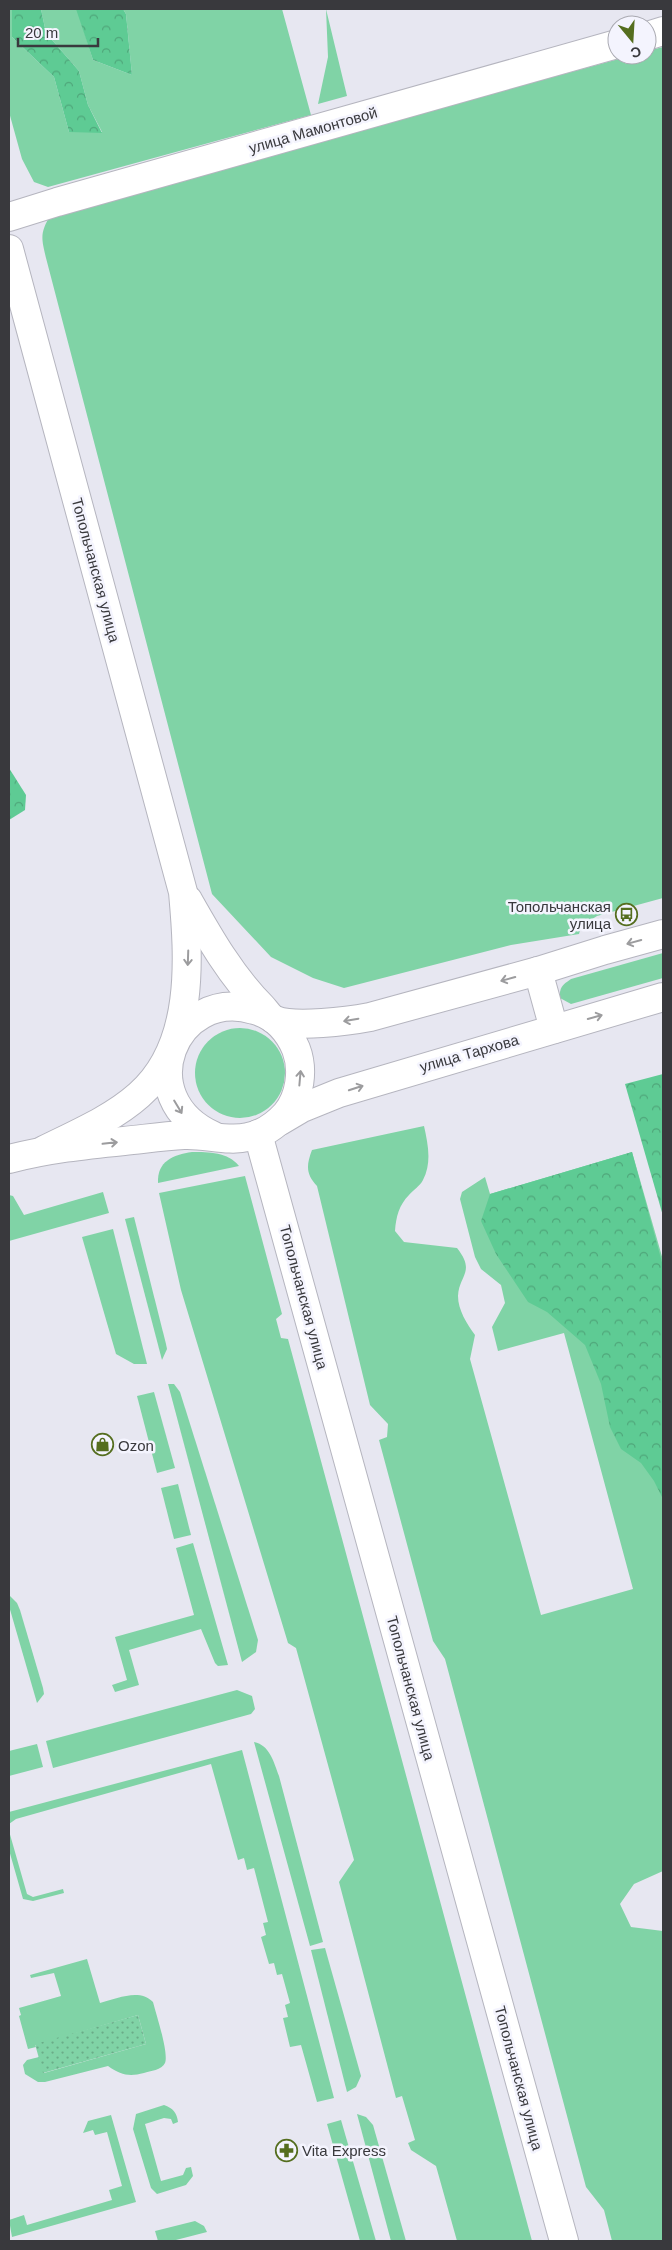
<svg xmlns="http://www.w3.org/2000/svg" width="672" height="2250" viewBox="0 0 672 2250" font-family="Helvetica,sans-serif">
<defs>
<pattern id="forest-crowns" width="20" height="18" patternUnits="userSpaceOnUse" patternTransform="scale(1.25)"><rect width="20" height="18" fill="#5ecb94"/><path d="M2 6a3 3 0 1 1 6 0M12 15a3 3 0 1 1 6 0" fill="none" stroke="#4fa67a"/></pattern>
<pattern id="park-dots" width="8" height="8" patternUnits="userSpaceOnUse" patternTransform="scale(1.25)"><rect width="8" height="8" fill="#80d3a6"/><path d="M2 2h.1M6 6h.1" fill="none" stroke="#6aac88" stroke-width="1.8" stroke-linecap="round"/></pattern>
</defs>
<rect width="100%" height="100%" fill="#e7e7f1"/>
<g fill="#80d3a6">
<path d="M 9,9 L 12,9 L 12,37 L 54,77 L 69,132 L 102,132 L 88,105 L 79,71 L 46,33 L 41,9 L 77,9 L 93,60 L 132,75 L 126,14 L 123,9 L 282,9 L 311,115 L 48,187 L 34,182 L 22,159 L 9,112 Z"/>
<path d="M 326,9 L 347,96 L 318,104 L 328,57 Z"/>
<path d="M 663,47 L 663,898 L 597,916 L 581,926 L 579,934 L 511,945 L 344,988 L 313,978 L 271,957 L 212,894 L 46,258 C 41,237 40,233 51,214 L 633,55 L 647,55 L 647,51 Z"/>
<path d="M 663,953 L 663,978 L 571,1004 L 560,998 C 559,988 562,985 571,979 Z"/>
<circle cx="240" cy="1073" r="45"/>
<path d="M 424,1126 C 428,1144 432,1163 423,1180 C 420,1186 413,1190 409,1195 C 399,1205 396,1217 395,1231 L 404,1242 L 457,1248 C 476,1272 459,1275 458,1296 C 458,1310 467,1324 475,1335 L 470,1359 L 541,1615 L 633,1589 L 564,1333 L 498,1351 L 492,1327 L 505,1303 L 501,1285 L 481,1269 L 475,1257 L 460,1199 L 462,1192 L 485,1177 L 490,1194 L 632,1152 L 663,1260 L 663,1871 L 634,1884 L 620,1904 L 631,1927 L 663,1931 L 663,2241 L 612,2241 L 604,2210 L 586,2187 L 445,1659 L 433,1641 L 379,1440 L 387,1437 L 388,1424 L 370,1405 L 317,1186 C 306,1174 306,1166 312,1150 Z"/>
<path d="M 192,1152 C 209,1152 228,1152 239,1166 L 158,1183 C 157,1161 173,1155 192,1152 Z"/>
<path d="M 245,1176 L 282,1314 L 276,1319 L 281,1338 L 288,1339 L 532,2241 L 457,2241 L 436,2166 L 411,2150 L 408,2143 L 415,2140 L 402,2096 L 396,2098 L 339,1882 L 354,1860 L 296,1648 L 288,1643 L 181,1290 L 159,1193 Z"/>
<path d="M 103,1192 L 109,1213 L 9,1241 L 9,1195 L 13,1196 L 24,1215 Z"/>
<path d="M 134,1217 L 166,1344 L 167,1349 L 162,1360 L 125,1219 Z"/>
<path d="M 113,1229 L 147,1364 L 134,1364 L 116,1354 L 82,1237 Z"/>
<path d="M 168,1384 L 174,1384 L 180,1392 L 258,1640 L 256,1652 L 242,1662 Z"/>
<path d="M 154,1392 L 175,1468 L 157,1473 L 137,1396 Z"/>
<path d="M 178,1484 L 191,1535 L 174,1539 L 161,1488 Z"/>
<path d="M 193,1543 L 228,1665 L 218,1666 L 215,1663 L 201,1629 L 129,1650 L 139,1685 L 115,1692 L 112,1685 L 127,1680 L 115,1637 L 194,1615 L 176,1548 Z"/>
<path d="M 9,1595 L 17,1603 L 20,1610 L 43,1688 L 44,1694 L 37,1703 L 9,1606 Z"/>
<path d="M 237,1690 L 252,1696 L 255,1709 L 251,1714 L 53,1768 L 46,1741 Z"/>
<path d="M 254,1742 C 270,1745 274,1763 279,1776 L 323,1942 L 310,1946 Z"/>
<path d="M 37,1744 L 43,1767 L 9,1776 L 9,1751 Z"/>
<path d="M 242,1750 L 334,2098 L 317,2102 L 301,2045 L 290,2047 L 283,2018 L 288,2017 L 285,2005 L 290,2003 L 282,1974 L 277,1975 L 274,1963 L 269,1964 L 261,1937 L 266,1935 L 263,1923 L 268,1922 L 254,1868 L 247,1870 L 244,1858 L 238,1860 L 211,1764 L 16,1819 L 9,1824 L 9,1812 Z"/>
<path d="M 9,1831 L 27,1894 L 33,1897 L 63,1889 L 64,1893 L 33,1901 L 23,1899 L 9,1850 Z"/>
<path d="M 325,1948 L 361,2076 L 356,2087 L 347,2092 L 311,1950 Z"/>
<path d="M 87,1959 L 100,2003 C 117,1999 139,1988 153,2002 C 156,2014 169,2053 165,2063 C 162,2070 150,2071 144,2073 C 129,2077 121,2075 108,2066 L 45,2082 L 38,2082 L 25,2074 L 23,2065 L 27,2060 L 39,2057 L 44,2073 L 146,2044 L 138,2015 L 35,2045 L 36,2047 L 28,2049 L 19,2016 L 21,2015 L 19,2008 L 61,1996 L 54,1973 L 31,1978 L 30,1975 Z"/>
<path d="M 164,2105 C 173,2108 177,2113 178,2122 L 173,2124 L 171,2119 L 164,2118 L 145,2124 L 161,2181 L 183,2175 L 186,2168 L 191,2167 L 193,2176 L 186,2185 L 157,2194 L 151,2188 L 133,2129 L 136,2114 Z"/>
<path d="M 357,2114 L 366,2117 L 373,2125 L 406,2241 L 391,2241 Z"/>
<path d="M 111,2115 L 136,2202 L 12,2237 L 9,2220 L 24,2215 L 27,2225 L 112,2200 L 109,2190 L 122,2186 L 107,2132 L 95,2135 L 93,2130 L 83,2133 L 88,2121 Z"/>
<path d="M 341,2120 L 376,2241 L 360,2241 L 327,2124 Z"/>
<path d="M 195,2221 L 204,2226 L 207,2232 L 172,2241 L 158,2241 L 155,2231 Z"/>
</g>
<g fill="url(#forest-crowns)">
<path d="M 12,9 L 41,9 L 46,33 L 79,71 L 88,105 L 102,133 L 69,132 L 54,77 L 12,37 Z"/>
<path d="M 76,9 L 123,9 L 126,14 L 132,75 L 93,60 Z"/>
<path d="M 9,768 L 26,795 L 25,810 L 9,820 Z"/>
<path d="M 663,1074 L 663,1216 L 625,1084 Z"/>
<path d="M 632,1152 L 663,1266 L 663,1499 L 654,1481 L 641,1463 L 621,1449 L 610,1427 L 601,1384 L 585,1345 L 547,1312 L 528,1302 L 496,1254 L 481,1221 L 490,1194 Z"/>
</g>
<path fill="url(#park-dots)" d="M 138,2015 L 146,2044 L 43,2073 L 35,2044 Z"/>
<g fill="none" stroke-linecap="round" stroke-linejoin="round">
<defs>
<g id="street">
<path d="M 647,36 L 663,31"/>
<path d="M 9,217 L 57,202 L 617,44"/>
</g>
<g id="secondary">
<path d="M 9,249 L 183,892 C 189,959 195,1046 139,1095 C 112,1119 76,1134 44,1150"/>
<path d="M 188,900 C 209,937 231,976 262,1007 C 265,1010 270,1018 275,1020 C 295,1028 349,1021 370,1017 L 538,971 L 605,950 L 663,934"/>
<path d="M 538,971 L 554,1029"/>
<path d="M 280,1121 L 302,1108 L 339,1093 L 663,997"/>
<path d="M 258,1134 L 564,2241"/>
<path d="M 9,1159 C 47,1149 85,1145 124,1141 C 144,1139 164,1136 184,1135 C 206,1134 228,1142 248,1137 C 264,1134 276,1125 286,1114 C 300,1097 304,1070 296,1049 C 288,1030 274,1015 254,1010 C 175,986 128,1098 214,1136"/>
</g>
</defs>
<use href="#street" stroke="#b5b5bf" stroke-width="30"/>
<use href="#secondary" stroke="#b5b5bf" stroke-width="30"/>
<use href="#street" stroke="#fff" stroke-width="28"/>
<use href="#secondary" stroke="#fff" stroke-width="28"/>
</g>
<defs><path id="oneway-shaft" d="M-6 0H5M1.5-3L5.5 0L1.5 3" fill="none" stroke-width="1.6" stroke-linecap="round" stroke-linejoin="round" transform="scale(1.25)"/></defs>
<g stroke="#9c9c9e">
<use href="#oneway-shaft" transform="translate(634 942) rotate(165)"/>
<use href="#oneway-shaft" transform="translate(188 958) rotate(92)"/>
<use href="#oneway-shaft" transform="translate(508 979) rotate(165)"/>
<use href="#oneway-shaft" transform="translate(595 1017) rotate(-16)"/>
<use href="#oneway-shaft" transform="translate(351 1020) rotate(170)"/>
<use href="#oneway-shaft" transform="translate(300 1078) rotate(-85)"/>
<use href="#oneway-shaft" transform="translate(356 1088) rotate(-18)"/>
<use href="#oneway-shaft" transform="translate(178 1107) rotate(59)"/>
<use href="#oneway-shaft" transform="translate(110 1143) rotate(-6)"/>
</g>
<defs>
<symbol id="bus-ring" viewBox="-11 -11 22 22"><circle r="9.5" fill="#f4f4fe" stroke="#556e1f" stroke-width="1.5"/><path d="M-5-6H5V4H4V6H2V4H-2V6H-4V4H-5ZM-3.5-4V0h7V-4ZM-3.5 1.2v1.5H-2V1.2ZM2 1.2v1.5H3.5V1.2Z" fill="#556e1f"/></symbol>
<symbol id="shop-ring" viewBox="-11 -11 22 22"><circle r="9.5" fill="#f4f4fe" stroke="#556e1f" stroke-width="1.5"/><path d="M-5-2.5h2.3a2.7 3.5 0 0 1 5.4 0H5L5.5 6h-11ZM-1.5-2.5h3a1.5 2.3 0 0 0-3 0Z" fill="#556e1f"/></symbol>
<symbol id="pharmacy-ring" viewBox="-11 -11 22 22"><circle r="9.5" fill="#f4f4fe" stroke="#556e1f" stroke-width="1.5"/><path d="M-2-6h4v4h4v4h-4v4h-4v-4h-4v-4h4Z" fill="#556e1f"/></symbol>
</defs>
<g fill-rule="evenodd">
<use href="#bus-ring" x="614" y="902" width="25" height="25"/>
<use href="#shop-ring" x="90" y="1432" width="25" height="25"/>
<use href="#pharmacy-ring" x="274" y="2138" width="25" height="25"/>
</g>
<g text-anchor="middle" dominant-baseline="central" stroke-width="5" stroke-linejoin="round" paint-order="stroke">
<g font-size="15" fill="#39393d" stroke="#f4f4fe">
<text transform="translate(313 130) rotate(-16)">улица Мамонтовой</text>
<text transform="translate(96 570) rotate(75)">Топольчанская улица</text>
<text transform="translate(469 1053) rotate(-16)">улица Тархова</text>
<text transform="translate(304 1297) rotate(75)">Топольчанская улица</text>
<text transform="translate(411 1688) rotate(75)">Топольчанская улица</text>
<text transform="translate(519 2078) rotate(75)">Топольчанская улица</text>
</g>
<g font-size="15" fill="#39393d" stroke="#f4f4fe" text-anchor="start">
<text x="611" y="906" text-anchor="end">Топольчанская<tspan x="611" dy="17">улица</tspan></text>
<text x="118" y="1445">Ozon</text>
<text x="302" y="2150">Vita Express</text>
</g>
</g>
<rect width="672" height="2250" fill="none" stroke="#39393d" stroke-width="20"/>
<g transform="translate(632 40) rotate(162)"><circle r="24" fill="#f4f4fe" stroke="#a9a9b1"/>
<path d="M0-4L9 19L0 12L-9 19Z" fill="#556e1f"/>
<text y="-8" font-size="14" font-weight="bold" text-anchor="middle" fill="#39393d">С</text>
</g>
<path d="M18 38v8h80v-8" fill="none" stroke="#39393d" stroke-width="2.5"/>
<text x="25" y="38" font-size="15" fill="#39393d" stroke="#f4f4fe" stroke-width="4" paint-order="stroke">20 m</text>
</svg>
